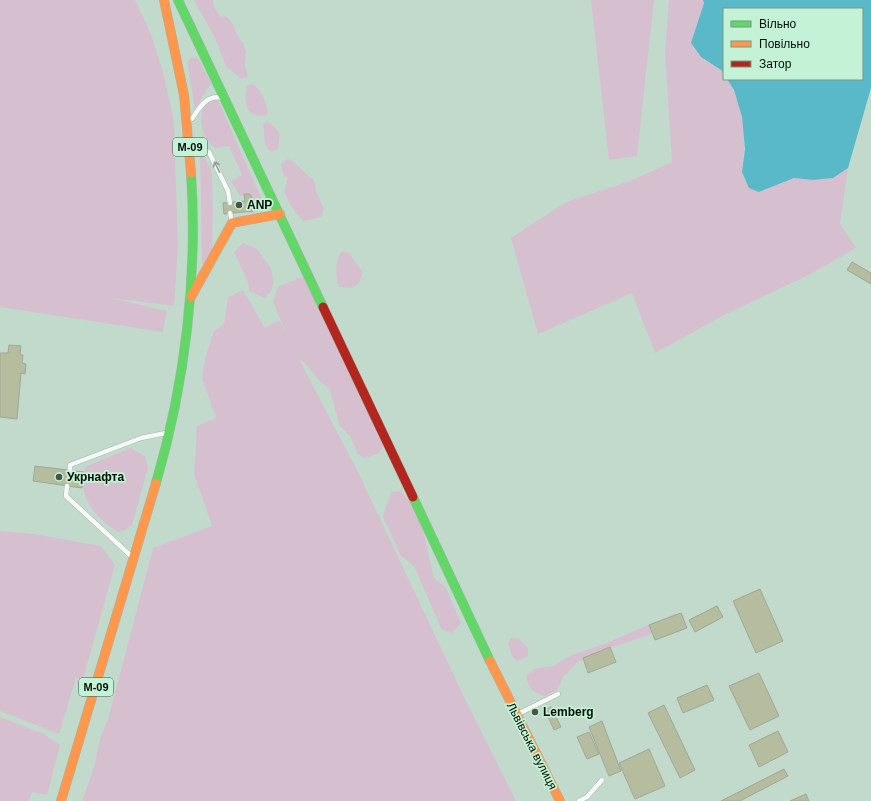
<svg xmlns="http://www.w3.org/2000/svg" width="871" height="801" viewBox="0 0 871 801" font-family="Arial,sans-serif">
<rect width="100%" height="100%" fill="#c2dacb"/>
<g fill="#d6c0d0">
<path d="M 0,0 L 135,0 L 151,34 L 163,72 L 174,121 L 178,248 L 174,306 L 111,298 L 167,311 L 163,332 L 0,307 Z"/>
<path d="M 194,0 L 213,0 L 214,7 L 220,16 L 227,17 L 233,24 L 237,35 L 243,43 L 246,52 L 245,65 L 248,77 L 241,79 L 226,66 L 215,38 Z"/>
<path d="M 591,0 L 654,0 L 637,156 L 609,160 Z"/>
<path d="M 669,0 L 703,0 L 704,3 L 691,43 C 694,48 698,54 702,58 C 710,65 724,67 724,79 L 727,79 C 745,106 746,141 742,172 L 759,192 L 794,178 L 813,180 L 833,178 L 848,168 L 840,224 L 856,248 L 807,276 L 726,314 L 655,353 L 632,293 L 538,334 L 511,238 L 566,202 L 630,181 L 672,162 L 665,52 Z"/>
<path d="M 192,57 L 198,59 L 211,83 L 195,109 L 188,66 L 188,61 Z"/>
<path d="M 252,84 C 263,90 266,103 268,114 C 246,121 243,102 247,86 Z"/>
<path d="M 217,98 L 263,202 L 263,205 L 253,214 L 246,212 L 253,211 L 256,209 L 250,194 L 240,196 L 231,181 L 242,175 L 229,146 L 215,148 C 201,136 198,119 205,103 Z"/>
<path d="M 266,121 L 274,126 L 280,134 L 278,149 L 271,152 C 261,143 266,136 263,124 Z"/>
<path d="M 200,154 L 202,154 L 211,169 L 212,176 L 213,212 L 212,253 L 202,265 Z"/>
<path d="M 288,159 C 299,164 304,174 314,180 L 316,191 L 324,208 L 321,217 L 304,221 C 295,215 289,202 284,192 L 288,178 L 283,175 L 281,164 Z"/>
<path d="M 243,243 L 257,249 L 270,267 L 274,281 L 271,291 L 265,298 L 249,291 L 248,282 L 234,252 Z"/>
<path d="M 342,251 L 349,253 L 363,273 L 359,283 L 351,288 L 339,287 C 335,277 335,259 342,251 Z"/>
<path d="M 304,276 L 384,445 L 378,454 L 364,458 L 358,454 L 350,436 L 340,426 L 329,388 C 316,382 311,366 299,359 L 358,472 L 465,699 L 516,801 L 82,801 L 95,764 L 99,742 L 109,716 L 153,548 L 212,526 L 194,474 L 197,426 L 216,418 L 202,379 L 205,358 L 214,331 L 224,324 L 228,297 L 243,290 L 265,328 L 279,320 L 286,333 L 273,302 L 278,287 Z"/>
<path d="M 130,448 L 145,456 L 148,468 L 132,525 L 125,530 L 119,532 C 97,522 73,491 87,466 Z"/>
<path d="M 401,491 L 415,509 L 423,530 L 434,578 L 446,588 L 461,623 L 452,633 L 442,630 L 414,566 L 401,556 L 383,517 L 391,492 Z"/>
<path d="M 0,531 L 34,534 L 101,546 L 115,565 L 83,679 L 76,678 L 59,734 L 0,711 Z"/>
<path d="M 674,614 L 685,615 L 679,624 L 663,628 L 644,637 L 598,651 L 578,662 L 563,677 L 558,689 L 545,696 C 533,693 529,689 526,676 L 534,669 L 553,666 L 572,655 L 604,644 Z"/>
<path d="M 511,638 L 519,639 L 528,648 L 528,657 L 516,661 L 512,656 L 508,643 Z"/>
<path d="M 0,717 L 44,734 L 60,745 L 47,795 L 32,792 L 29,801 L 0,801 Z"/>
</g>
<path fill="#5ab9c9" d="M 703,0 L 871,0 L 871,88 L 848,168 L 833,178 L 813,180 L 794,178 L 759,192 L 749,188 L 742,172 L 745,149 L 742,117 L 734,90 L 727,79 L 862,79 L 862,9 L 724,9 L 724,74 L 721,70 L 701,57 L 691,43 L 704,3 Z"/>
<g fill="#b6bc9e" stroke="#9fa898">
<path d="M 244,194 L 250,194 L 256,206 L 253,211 L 224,214 L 223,203 L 245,201 Z"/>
<path d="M 852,262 L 871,273 L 871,284 L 847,270 Z"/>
<path d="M 9,345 L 21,346 L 20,355 L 23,355 L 22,363 L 26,364 L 25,374 L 21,373 L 17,419 L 0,417 L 0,353 L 8,353 Z"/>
<path d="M 35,466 L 84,472 L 82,488 L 33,481 Z"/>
<path d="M 760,589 L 783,641 L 756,653 L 733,601 Z"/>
<path d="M 717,606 L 723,617 L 695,632 L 689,620 Z"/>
<path d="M 681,613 L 687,628 L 655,640 L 649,625 Z"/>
<path d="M 610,647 L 616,662 L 588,673 L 583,658 Z"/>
<path d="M 759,673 L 779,716 L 750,730 L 729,686 Z"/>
<path d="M 707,685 L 714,700 L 683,713 L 677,698 Z"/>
<path d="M 664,705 L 695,770 L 680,778 L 648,713 Z"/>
<path d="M 551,707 L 561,727 L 554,730 L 545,710 Z"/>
<path d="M 602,721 L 621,771 L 609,776 L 589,727 Z"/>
<path d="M 778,731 L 788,752 L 759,767 L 749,745 Z"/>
<path d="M 589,732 L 599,754 L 587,759 L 577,737 Z"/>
<path d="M 649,749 L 665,786 L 635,799 L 619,763 Z"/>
<path d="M 784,769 L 788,776 L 740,801 L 721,801 Z"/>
<path d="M 806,794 L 809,801 L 790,801 Z"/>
</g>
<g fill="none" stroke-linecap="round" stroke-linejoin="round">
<defs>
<g id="lane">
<path d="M 192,119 C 199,108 207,94 222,98"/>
<path d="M 194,145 L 209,152 L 228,191 L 230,203"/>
<path d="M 230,213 L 232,221"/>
<path d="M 70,471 L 70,465 L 141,438 L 166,433"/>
<path d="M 67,486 L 66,496 L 130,555"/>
<path d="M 518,714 L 558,694"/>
<path d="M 579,801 L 587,797 L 602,780"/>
</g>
<g id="fast">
<path d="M 178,0 L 323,307"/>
<path d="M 156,483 C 185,384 198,276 191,173"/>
<path d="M 413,497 L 490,661"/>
</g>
<g id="slow">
<path d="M 164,0 L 184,95 L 191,173"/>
<path d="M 191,297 L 232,223 L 280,214"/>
<path d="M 490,661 L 560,801"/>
<path d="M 61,801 L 156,483"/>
</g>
<path id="jam" d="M 323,307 L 413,497"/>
</defs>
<use href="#lane" stroke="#a5b8ad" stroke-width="5.5"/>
<use href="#fast" stroke="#a5b8ad" stroke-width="10"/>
<use href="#slow" stroke="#a5b8ad" stroke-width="10"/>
<use href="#jam" stroke="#a5b8ad" stroke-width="10"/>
<use href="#lane" stroke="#f6f9f7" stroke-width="4.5"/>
<use href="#fast" stroke="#63d668" stroke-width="9"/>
<use href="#slow" stroke="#ff974d" stroke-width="9"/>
<use href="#jam" stroke="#b3261e" stroke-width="9"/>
</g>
<defs><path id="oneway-shaft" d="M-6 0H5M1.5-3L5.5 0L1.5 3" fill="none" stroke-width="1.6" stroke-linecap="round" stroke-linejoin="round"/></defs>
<use stroke="#949c97" href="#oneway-shaft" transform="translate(217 167) rotate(-116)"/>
<g fill="#45574c" stroke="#c4f2d6" stroke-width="1.5">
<circle cx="239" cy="205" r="4"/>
<circle cx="59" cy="477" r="4"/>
<circle cx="535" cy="712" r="4"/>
</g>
<g text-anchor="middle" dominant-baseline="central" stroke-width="3.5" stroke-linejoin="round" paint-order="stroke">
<g fill="#c4f2d6" stroke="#3c5445" stroke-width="1">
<rect x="173" y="138" width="34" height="18" rx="3"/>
<rect x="79" y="678" width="34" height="18" rx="3"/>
</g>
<g font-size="11" font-weight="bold" fill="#021007">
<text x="190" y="147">М-09</text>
<text x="96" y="687">М-09</text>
</g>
<g font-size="12" font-weight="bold" fill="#021007" stroke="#c4f2d6" text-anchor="start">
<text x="247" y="205">ANP</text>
<text x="67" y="477">Укрнафта</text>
<text x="543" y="712">Lemberg</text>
</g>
<g font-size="12" fill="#021007" stroke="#c4f2d6">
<text transform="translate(532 746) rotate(63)">Львівська вулиця</text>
</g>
</g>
<rect x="723" y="8" width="140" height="72" fill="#c4f2d6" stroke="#769883"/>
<rect x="731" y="21" width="20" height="6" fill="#63d668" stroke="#769883"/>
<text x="759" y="28" font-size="12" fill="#021007">Вільно</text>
<rect x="731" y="41" width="20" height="6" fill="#ff974d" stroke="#769883"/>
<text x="759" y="48" font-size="12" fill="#021007">Повільно</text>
<rect x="731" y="61" width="20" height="6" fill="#b3261e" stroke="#769883"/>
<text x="759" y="68" font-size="12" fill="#021007">Затор</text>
</svg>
